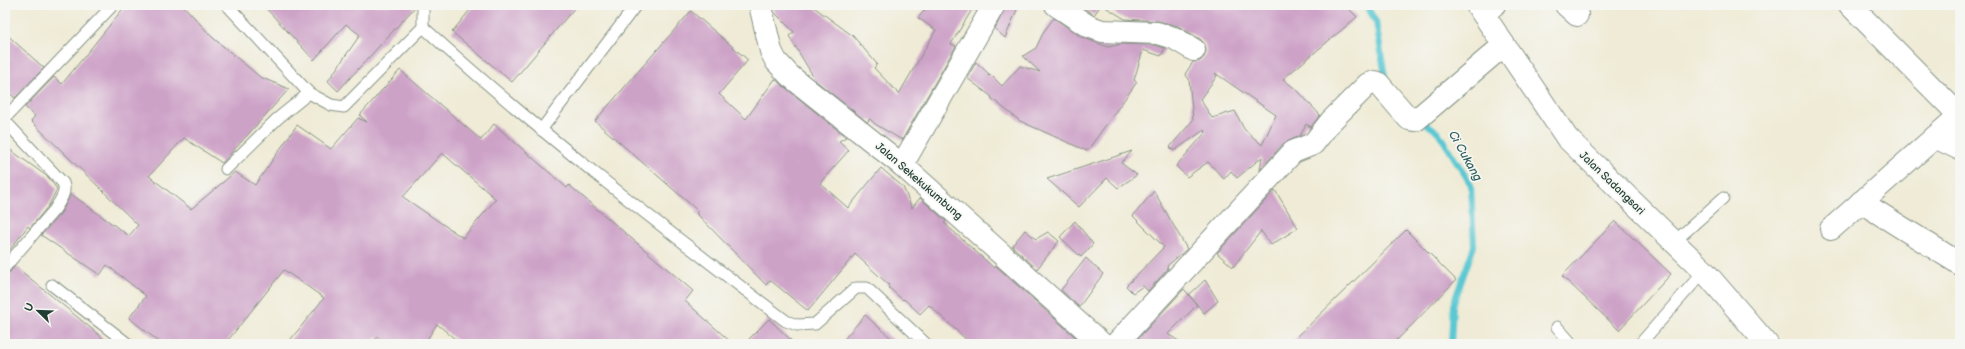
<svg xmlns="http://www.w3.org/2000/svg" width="1965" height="349" viewBox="0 0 1965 349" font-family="'Balsamiq Sans',sans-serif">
<rect width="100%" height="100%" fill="#f6f6f2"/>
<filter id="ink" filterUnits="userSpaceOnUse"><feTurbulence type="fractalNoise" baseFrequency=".025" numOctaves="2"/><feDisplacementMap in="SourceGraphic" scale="8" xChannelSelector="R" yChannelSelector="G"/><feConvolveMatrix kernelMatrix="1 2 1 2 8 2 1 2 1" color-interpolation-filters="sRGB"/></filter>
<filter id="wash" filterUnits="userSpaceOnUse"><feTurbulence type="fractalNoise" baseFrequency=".012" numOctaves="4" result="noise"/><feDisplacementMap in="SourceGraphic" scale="16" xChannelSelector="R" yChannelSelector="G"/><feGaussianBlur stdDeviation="0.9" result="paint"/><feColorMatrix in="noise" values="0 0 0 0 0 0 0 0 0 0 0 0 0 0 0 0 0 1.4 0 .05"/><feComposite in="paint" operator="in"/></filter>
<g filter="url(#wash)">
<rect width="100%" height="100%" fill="#efebd6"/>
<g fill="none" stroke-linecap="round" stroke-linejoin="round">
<g stroke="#5bc8d3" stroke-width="6">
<path d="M 1366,5 L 1376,22 L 1386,82"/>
<path d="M 1421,120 L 1438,132 L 1471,185 L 1474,246 L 1453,305 L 1451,344"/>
</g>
</g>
<g id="blocks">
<g fill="#cda2c7" fill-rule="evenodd">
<path d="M 126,5 L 183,5 L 212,37 L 260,77 L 289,89 L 222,163 L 184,138 L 149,176 L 191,209 L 235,172 L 255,185 L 297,125 L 331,149 L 358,118 L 367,122 L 360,115 L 400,70 L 481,140 L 494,124 L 567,188 L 569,185 L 693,291 L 685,301 L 733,344 L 461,344 L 437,324 L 424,344 L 387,344 L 377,337 L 371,344 L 287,344 L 324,298 L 284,270 L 225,344 L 162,344 L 129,318 L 146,296 L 107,265 L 100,275 L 41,235 L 61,213 L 71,194 L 129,236 L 138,225 L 31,121 L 35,116 L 25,107 L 54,77 L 62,84 ZM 442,153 L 496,199 L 463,238 L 403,197 Z"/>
<path d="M 263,5 L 416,5 L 416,6 L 338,91 L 328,81 L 360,35 L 346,24 L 314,60 Z"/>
<path d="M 474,5 L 577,5 L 512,82 L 452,32 Z"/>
<path d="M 773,5 L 811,5 L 853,36 L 877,64 L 874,68 L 899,94 L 936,30 L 918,18 L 929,5 L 980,5 L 976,11 L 973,8 L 951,44 L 956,46 L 902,140 L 875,124 L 870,119 L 867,122 L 816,81 L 789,36 L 794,32 L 774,12 Z"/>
<path d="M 1006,5 L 1019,5 L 1005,38 L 995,29 Z"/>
<path d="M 1079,5 L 1101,5 L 1094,15 Z"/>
<path d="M 1102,5 L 1345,5 L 1357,17 L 1283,79 L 1298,91 L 1320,115 L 1311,127 L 1306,124 L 1300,136 L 1284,143 L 1260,170 L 1262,157 L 1237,178 L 1231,171 L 1224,179 L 1208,162 L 1187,177 L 1176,166 L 1206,132 L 1204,130 L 1174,151 L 1170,147 L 1193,120 L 1189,79 L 1185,74 L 1193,62 L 1200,61 L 1204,57 L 1206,51 L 1205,44 L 1200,39 L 1178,26 L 1158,21 L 1125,19 ZM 1215,73 L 1276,115 L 1262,145 L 1244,129 L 1235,111 L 1212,118 L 1200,99 L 1217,76 Z"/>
<path d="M 691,11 L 748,60 L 719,94 L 746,119 L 775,79 L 846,137 L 839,141 L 849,150 L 820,183 L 848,208 L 881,168 L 903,187 L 912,208 L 920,198 L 946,221 L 944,223 L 994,268 L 996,266 L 1083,344 L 971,344 L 929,305 L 920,314 L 904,299 L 903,300 L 888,287 L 889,285 L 855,254 L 808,311 L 770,280 L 766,285 L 696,213 L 698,211 L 595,121 Z"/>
<path d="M 1054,18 L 1081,37 L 1108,47 L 1122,44 L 1155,45 L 1165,48 L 1161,56 L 1143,50 L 1134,80 L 1137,82 L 1087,151 L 1020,121 L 991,98 L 992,97 L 967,78 L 976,62 L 989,74 L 988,76 L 991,75 L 1002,86 L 1020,66 L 1040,72 L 1023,56 L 1036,48 L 1044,31 Z"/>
<path d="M 5,33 L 44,68 L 15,98 L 5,89 Z"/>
<path d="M 5,146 L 48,177 L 57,189 L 49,205 L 30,228 L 28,226 L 5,256 Z"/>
<path d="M 1132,151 L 1121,163 L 1137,175 L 1118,188 L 1107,178 L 1079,207 L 1047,179 Z"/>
<path d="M 1275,190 L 1298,228 L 1271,245 L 1261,231 L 1233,267 L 1217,253 Z"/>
<path d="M 1154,191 L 1187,249 L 1167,266 L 1168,269 L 1148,291 L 1143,286 L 1133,293 L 1126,286 L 1164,247 L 1133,216 Z"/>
<path d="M 1075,221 L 1093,244 L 1081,257 L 1060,237 Z"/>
<path d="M 1615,221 L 1671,274 L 1619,330 L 1562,276 Z"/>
<path d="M 1025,230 L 1036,239 L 1048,232 L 1059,241 L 1037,269 L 1012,246 Z"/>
<path d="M 1406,230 L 1456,280 L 1393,344 L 1290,344 Z"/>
<path d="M 1086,258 L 1103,274 L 1079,307 L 1061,290 Z"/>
<path d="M 15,266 L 87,325 L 110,344 L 5,344 L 5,274 L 10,272 Z"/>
<path d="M 1205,280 L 1218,301 L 1204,313 L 1189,295 Z"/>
<path d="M 1184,289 L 1197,305 L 1168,334 L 1183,344 L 1133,344 Z"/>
<path d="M 865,315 L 898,344 L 840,344 Z"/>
<path d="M 769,319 L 795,344 L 744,344 Z"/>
</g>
</g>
</g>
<g filter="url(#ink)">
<use href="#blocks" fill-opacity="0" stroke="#879485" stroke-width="1"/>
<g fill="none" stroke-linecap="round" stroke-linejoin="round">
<defs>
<g id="service">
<path d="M 227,5 L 309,93 L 331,105 L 344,107 L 423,27 C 538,132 662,227 786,321 L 797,325 L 815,324 L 856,288 L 867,288 L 926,344"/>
<path d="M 423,27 L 423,5"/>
<path d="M 5,118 L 113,5"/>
<path d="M 5,121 L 63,183 C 67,192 60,201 55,209 L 5,267"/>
<path d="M 541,130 L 636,5"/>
<path d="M 226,169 L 277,119 L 309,93"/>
<path d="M 1674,242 L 1723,198"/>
<path d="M 52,285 L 128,344"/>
<path d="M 1557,327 L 1572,344"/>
<path d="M 1640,344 L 1704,271"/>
</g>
<g id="minor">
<path d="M 1056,5 L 1088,26 L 1102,31 L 1157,33 L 1174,38 L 1194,50"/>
<path d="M 1566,5 L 1577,15"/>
<path d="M 1850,5 L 1960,116"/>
<path d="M 1483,14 L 1494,5"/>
<path d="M 1935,137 L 1960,149"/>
<path d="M 902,165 L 994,5"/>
<path d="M 1861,202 L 1960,264"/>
<path d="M 1831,229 L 1960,115"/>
<path d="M 1116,344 L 1293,152 L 1313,144 L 1331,121 L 1368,84 L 1375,82 L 1378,83 L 1409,119 L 1416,120 L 1504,45"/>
</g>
<g id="tertiary">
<path d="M 760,5 L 771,51 L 776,61 L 790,76 L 902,165 L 1102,344"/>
<path d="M 1477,5 L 1567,138 L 1704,271 L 1767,344"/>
</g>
</defs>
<use href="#service" stroke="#879485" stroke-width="13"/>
<use href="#minor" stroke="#879485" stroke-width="24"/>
<use href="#tertiary" stroke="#879485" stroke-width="24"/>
<use href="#service" stroke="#fff" stroke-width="11"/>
<use href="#minor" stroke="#fff" stroke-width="22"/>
<use href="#tertiary" stroke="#fff" stroke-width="22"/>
</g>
</g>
<g text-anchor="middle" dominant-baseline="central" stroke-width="3.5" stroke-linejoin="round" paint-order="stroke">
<g font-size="11" fill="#1f3d34" stroke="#f6f6f2">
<text transform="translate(919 181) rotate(41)">Jalan Sekekukumbung</text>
<text transform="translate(1612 183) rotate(44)">Jalan Sadangsari</text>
</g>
<g font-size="12" font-style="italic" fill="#2e605c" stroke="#f6f6f2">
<text transform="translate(1465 156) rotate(61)">Ci Cukang</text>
</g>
</g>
<rect width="1965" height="349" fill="none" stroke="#f6f6f2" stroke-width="20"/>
<g transform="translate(38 311) rotate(293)" stroke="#f6f6f2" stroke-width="3" paint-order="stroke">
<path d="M0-3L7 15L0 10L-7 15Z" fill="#1f3d34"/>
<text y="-6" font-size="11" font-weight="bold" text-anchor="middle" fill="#1f3d34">U</text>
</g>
</svg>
